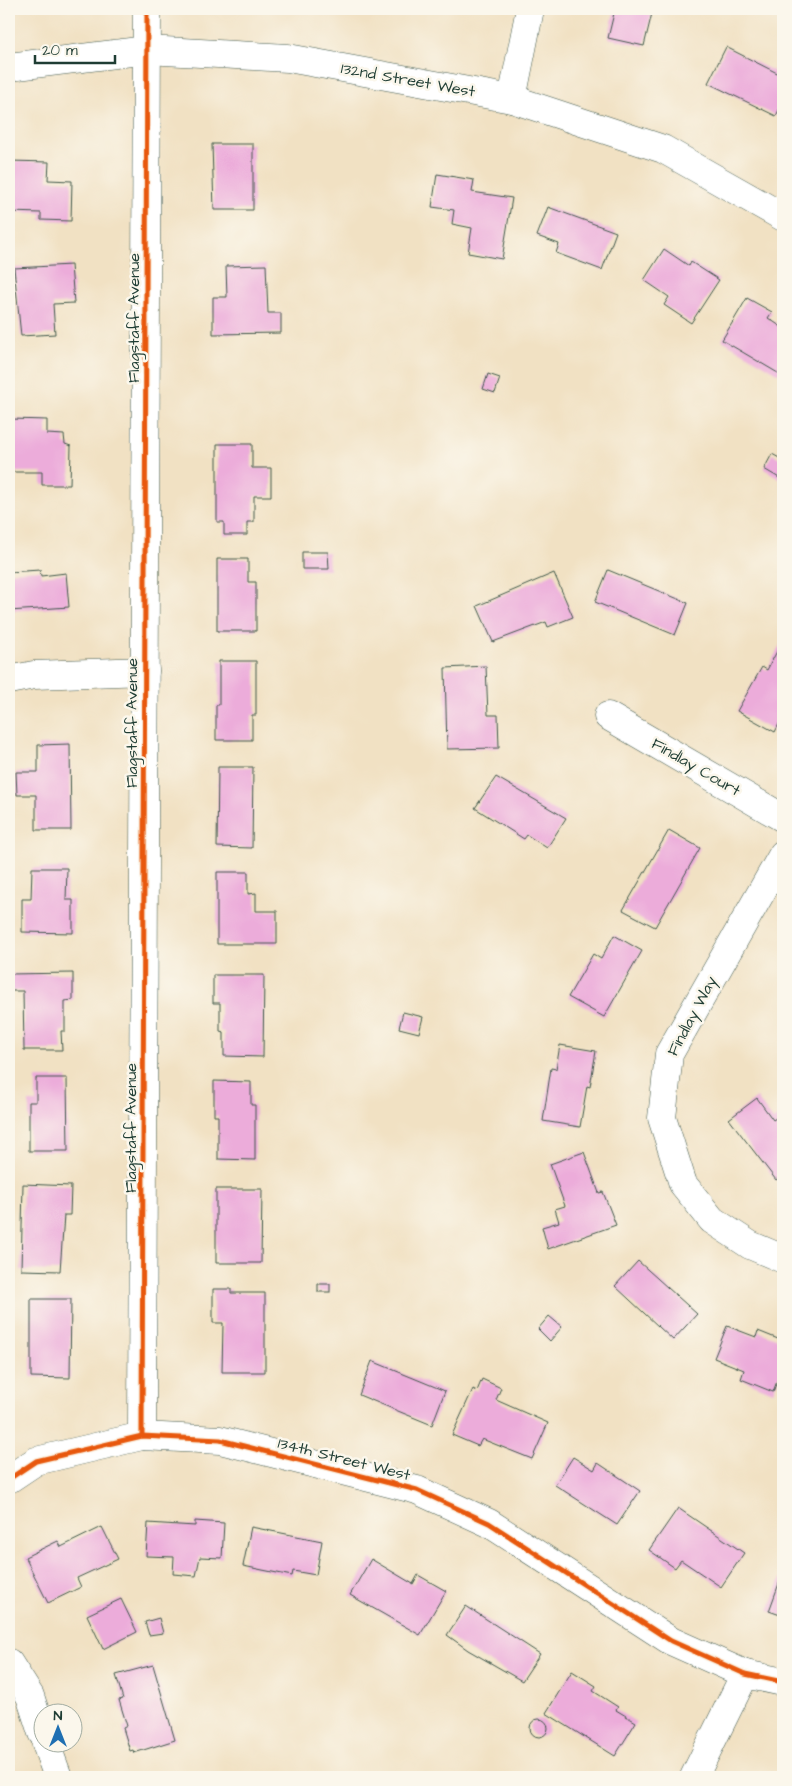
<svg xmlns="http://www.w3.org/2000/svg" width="792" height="1786" viewBox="0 0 792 1786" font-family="'Architects Daughter',sans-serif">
<rect width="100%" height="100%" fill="#fbf7ec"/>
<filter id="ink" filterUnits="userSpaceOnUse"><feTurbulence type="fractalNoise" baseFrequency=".02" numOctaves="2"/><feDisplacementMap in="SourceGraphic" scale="10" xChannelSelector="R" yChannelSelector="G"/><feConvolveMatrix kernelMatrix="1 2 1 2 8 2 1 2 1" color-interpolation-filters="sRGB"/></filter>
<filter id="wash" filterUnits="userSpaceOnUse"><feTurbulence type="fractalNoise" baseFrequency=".0096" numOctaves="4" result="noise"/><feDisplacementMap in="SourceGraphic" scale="20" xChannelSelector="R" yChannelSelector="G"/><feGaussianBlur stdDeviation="1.12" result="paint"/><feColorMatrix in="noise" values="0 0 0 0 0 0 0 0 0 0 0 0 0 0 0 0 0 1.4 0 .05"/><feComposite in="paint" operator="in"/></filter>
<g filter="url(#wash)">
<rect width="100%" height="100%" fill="#f1e1c3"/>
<g id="blocks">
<g fill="#ecacda">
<path d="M 615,9 L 653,9 L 644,46 L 608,38 Z"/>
<path d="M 726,47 L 783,76 L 783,102 L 776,116 L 708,83 Z"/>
<path d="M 212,144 L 253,144 L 253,210 L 214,210 Z"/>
<path d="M 10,161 L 49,162 L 48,180 L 72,181 L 71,221 L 41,220 L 41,213 L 9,212 Z"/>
<path d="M 437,174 L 474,180 L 472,192 L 512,198 L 502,259 L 468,253 L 472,228 L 452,224 L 454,210 L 432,207 Z"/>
<path d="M 548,207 L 616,232 L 602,270 L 556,253 L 559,244 L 537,236 Z"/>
<path d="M 664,249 L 689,266 L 691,262 L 719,280 L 691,323 L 664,305 L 669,297 L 644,280 Z"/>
<path d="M 71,265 L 74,303 L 53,304 L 55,334 L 21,336 L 14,268 Z"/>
<path d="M 266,265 L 268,313 L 281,313 L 281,333 L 213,334 L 213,297 L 227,297 L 226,266 Z"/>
<path d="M 747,298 L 772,312 L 768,318 L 783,328 L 783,376 L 722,340 Z"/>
<path d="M 488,374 L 500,378 L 495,393 L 483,389 Z"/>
<path d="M 11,419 L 47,420 L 47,434 L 64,435 L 65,444 L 71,446 L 70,485 L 42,485 L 42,472 L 11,472 L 10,455 Z"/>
<path d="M 217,444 L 252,444 L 252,468 L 271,468 L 271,496 L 254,496 L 254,522 L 247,522 L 247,535 L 224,535 L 224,522 L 217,522 Z"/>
<path d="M 772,454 L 783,460 L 783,475 L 781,479 L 764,469 Z"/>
<path d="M 302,552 L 328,552 L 329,569 L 302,569 Z"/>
<path d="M 217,559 L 248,559 L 248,582 L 256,582 L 256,631 L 217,631 Z"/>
<path d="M 40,570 L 41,576 L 66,573 L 69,607 L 9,611 L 9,572 Z"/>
<path d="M 608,570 L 688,603 L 675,635 L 595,602 Z"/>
<path d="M 554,573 L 573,617 L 548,627 L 546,622 L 493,642 L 477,606 Z"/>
<path d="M 783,640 L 783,716 L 775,732 L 737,711 L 762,667 L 767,670 Z"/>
<path d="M 219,661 L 256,661 L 256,715 L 252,715 L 252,740 L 216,740 L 216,705 L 219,705 Z"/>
<path d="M 486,666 L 488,715 L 498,715 L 499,748 L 447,749 L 445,668 Z"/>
<path d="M 70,744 L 71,830 L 36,830 L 36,795 L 17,795 L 16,772 L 38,772 L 38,745 Z"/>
<path d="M 218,767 L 253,767 L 252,848 L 217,847 Z"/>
<path d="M 496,777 L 566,818 L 547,848 L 527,835 L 524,839 L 475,808 Z"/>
<path d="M 669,830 L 700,848 L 655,927 L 623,910 Z"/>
<path d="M 32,868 L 67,868 L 66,900 L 73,900 L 73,933 L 22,932 L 22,899 L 31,899 Z"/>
<path d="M 217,872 L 248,872 L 248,894 L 256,893 L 256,911 L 277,911 L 277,944 L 217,944 Z"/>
<path d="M 614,935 L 642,951 L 604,1017 L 568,997 L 593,954 L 601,959 Z"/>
<path d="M 73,973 L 73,1000 L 65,1001 L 65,1031 L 61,1031 L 62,1050 L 24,1050 L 23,991 L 9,991 L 9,974 Z"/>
<path d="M 213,975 L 264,975 L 263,1057 L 224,1056 L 224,1032 L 220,1031 L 220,1003 L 213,1003 Z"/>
<path d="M 403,1012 L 423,1017 L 419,1033 L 399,1028 Z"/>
<path d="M 560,1045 L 596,1051 L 590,1087 L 587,1086 L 580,1127 L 543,1121 L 551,1068 L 556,1069 Z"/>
<path d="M 36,1078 L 67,1078 L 68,1151 L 29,1151 L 29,1102 L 36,1102 Z"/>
<path d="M 214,1081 L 251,1082 L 251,1105 L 255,1105 L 255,1160 L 218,1159 L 218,1116 L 214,1116 Z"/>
<path d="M 757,1098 L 773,1120 L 779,1116 L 783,1122 L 783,1175 L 776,1180 L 729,1119 Z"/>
<path d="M 584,1152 L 599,1193 L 603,1192 L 616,1225 L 548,1249 L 542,1227 L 559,1222 L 555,1209 L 565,1206 L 550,1164 Z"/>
<path d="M 23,1184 L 71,1186 L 70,1215 L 64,1215 L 60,1271 L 21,1270 Z"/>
<path d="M 216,1189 L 262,1189 L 261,1263 L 216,1263 Z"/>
<path d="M 638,1261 L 697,1314 L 673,1340 L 615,1286 Z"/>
<rect x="318" y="1284" width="12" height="8"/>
<path d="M 213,1289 L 231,1289 L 231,1293 L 265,1293 L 265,1372 L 222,1372 L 223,1323 L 213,1323 Z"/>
<path d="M 31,1299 L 71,1299 L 70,1378 L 31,1377 Z"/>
<path d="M 549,1316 L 562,1327 L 550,1341 L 538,1329 Z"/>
<path d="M 727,1326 L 756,1337 L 758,1331 L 783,1341 L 783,1365 L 773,1392 L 741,1379 L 744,1370 L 714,1358 Z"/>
<path d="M 372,1361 L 445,1391 L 432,1425 L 359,1395 Z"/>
<path d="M 482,1379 L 501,1388 L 496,1400 L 548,1423 L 532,1459 L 482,1439 L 478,1446 L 452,1435 L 473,1389 L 477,1391 Z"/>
<path d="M 573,1457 L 594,1470 L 598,1463 L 640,1491 L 617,1525 L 555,1485 Z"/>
<path d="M 678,1508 L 744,1553 L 721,1587 L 681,1560 L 675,1568 L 649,1550 Z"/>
<path d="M 195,1521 L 224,1523 L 222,1558 L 200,1557 L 196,1576 L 173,1574 L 174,1557 L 146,1556 L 148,1523 L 195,1526 Z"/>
<path d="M 102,1527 L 118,1559 L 77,1578 L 81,1587 L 48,1603 L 25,1557 L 58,1541 L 61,1547 Z"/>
<path d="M 251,1527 L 322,1541 L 316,1575 L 293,1571 L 292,1576 L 243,1566 Z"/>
<path d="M 371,1559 L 413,1584 L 418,1575 L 446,1591 L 420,1635 L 350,1595 Z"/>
<path d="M 781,1578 L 783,1579 L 783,1616 L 769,1611 Z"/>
<path d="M 121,1599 L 137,1632 L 103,1649 L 87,1615 Z"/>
<path d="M 466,1606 L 540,1654 L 522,1681 L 468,1650 L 447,1635 Z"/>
<path d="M 159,1618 L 163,1633 L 149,1635 L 145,1622 Z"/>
<path d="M 153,1665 L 175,1740 L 134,1753 L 133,1750 L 130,1751 L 123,1728 L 127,1726 L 119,1700 L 123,1699 L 116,1675 Z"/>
<path d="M 572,1671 L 596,1686 L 593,1691 L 618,1707 L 616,1710 L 636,1722 L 615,1756 L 546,1713 Z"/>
<circle cx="539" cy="1728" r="9"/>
</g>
</g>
</g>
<g filter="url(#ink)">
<use href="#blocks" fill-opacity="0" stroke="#3e5649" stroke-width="1"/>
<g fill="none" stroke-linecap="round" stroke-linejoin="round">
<defs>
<g id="minor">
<path d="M 512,99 L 530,9"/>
<path d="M 9,680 L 34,675 L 145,671"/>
<path d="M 608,716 L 783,818"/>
<path d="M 783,854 L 669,1054 L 662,1118 L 683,1184 L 712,1220 L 750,1245 L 783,1259"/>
<path d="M 142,1436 L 147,9"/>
<path d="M 9,1479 L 36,1461 L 142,1436 L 220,1440 L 417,1490 L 489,1523 L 671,1641 L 745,1674 L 783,1682"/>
<path d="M 9,1663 L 30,1696 L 42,1733"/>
<path d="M 46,1744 L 58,1777"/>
<path d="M 694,1777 L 745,1674"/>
</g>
<path id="tertiary" d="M 9,67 L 147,50 L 288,58 L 512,99 L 663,149 L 783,217"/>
</defs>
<use href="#minor" stroke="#3e5649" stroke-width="29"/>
<use href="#tertiary" stroke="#3e5649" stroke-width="29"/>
<use href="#minor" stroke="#fff" stroke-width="28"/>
<use href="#tertiary" stroke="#fff" stroke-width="28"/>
<defs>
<g id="cycleway">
<path d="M 142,1436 L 147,9"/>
<path d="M 9,1479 L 36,1461 L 142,1436 L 220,1440 L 417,1490 L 489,1523 L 671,1641 L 745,1674 L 783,1682"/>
</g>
</defs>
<use href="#cycleway" stroke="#fbf7ec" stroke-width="8"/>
<use href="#cycleway" stroke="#e8590c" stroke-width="5"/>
</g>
</g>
<g text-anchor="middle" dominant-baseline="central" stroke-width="5" stroke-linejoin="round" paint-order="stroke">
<g font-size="16" fill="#1f3d34" stroke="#fbf7ec">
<text transform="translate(408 80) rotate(10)">132nd Street West</text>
<text transform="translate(134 318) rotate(-90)">Flagstaff Avenue</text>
<text transform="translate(132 723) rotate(-90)">Flagstaff Avenue</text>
<text transform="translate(696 767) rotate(30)">Findlay Court</text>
<text transform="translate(692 1016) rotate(-62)">Findlay Way</text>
<text transform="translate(131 1128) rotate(-90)">Flagstaff Avenue</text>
<text transform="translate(344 1459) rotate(14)">134th Street West</text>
</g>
</g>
<rect width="792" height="1786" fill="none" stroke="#fbf7ec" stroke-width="30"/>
<g transform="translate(58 1728)"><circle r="24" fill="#fbf7ec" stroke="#a3ada2"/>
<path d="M0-4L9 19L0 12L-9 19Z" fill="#1f6fb2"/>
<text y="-8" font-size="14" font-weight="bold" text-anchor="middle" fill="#1f3d34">N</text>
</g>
<path d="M35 55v8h80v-8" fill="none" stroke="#1f3d34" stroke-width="2.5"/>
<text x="42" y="55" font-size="15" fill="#1f3d34" stroke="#fbf7ec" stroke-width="4" paint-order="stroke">20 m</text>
</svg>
